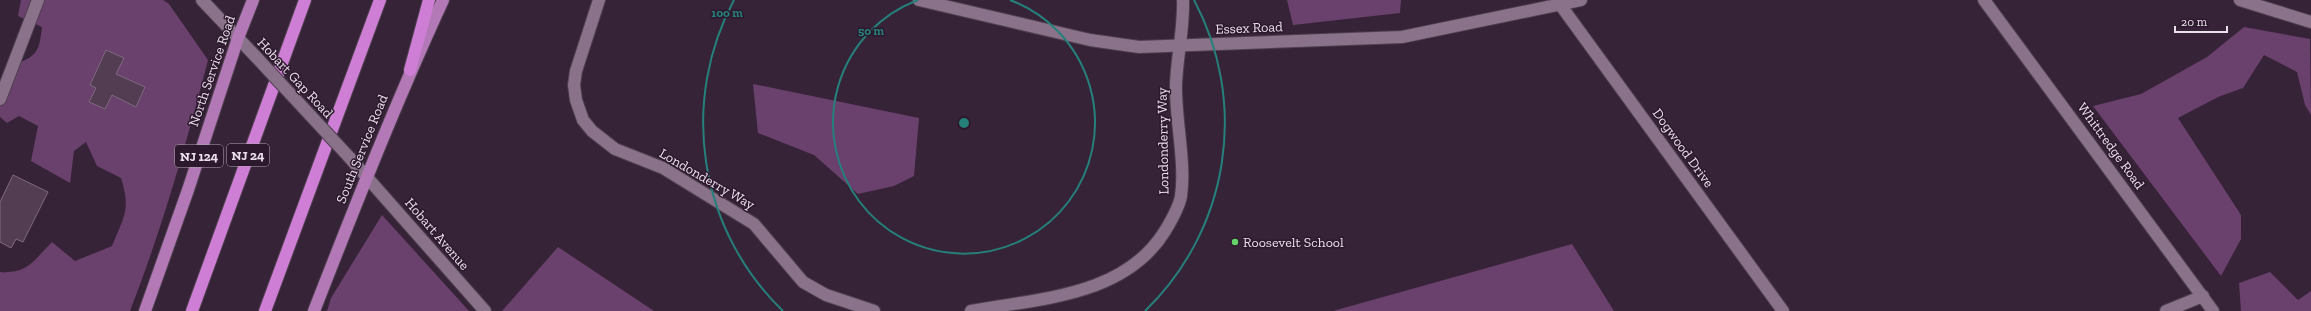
<svg xmlns="http://www.w3.org/2000/svg" width="2311" height="311" viewBox="0 0 2311 311" font-family="'Zilla Slab',serif">
<rect width="100%" height="100%" fill="#362337"/>
<g fill="#6a406d">
<path d="M 21,0 L 163,0 L 169,4 L 208,60 C 186,145 162,229 130,311 L 0,311 L 0,272 C 28,274 34,260 52,242 L 75,261 L 112,246 C 124,216 131,210 121,178 L 97,166 L 86,142 L 74,151 L 70,183 L 31,161 L 38,126 L 19,116 L 7,123 L 0,117 L 0,84 L 9,67 C 35,56 39,56 42,27 L 18,16 Z"/>
<path d="M 1287,0 L 1401,0 L 1400,13 L 1293,25 Z"/>
<path d="M 2244,27 L 2310,39 L 2311,115 L 2305,105 L 2297,72 L 2264,55 L 2243,88 L 2218,97 L 2178,118 L 2241,215 L 2241,239 L 2221,276 L 2093,106 L 2141,94 L 2207,57 Z"/>
<path d="M 753,84 L 919,118 L 914,176 L 894,186 L 858,194 L 814,155 L 758,133 Z"/>
<path d="M 382,215 L 469,311 L 327,311 L 331,298 Z"/>
<path d="M 1572,244 L 1614,311 L 1333,311 Z"/>
<path d="M 558,247 L 654,311 L 502,311 Z"/>
<path d="M 2270,272 L 2298,300 L 2311,291 L 2311,311 L 2241,311 L 2239,283 Z"/>
</g>
<g fill="#523d53" stroke="#806981">
<path d="M 106,50 L 124,58 L 116,74 L 145,87 L 136,107 L 112,95 L 105,109 L 89,102 L 96,88 L 90,85 Z"/>
<path d="M 13,175 L 48,192 L 23,242 L 16,239 L 11,248 L 0,242 L 0,202 Z"/>
</g>
<g fill="none" stroke-linecap="round" stroke-linejoin="round">
<defs>
<g id="minor">
<path d="M 202,0 L 258,59"/>
<path d="M 599,0 L 576,71 L 574,85 L 576,100 L 583,120 L 592,131 L 615,149 L 663,168 L 754,224 L 803,282 L 826,295 L 874,311"/>
<path d="M 919,0 L 1090,40 L 1139,47 L 1402,37 L 1581,0"/>
<path d="M 1984,0 L 2213,311"/>
<path d="M 2240,0 L 2311,22"/>
<path d="M 1559,3 L 1783,311"/>
<path d="M 0,99 L 38,0"/>
<path d="M 349,157 L 485,311"/>
<path d="M 971,311 C 1039,298 1124,297 1165,231 C 1171,221 1179,208 1181,196 C 1186,163 1175,118 1176,84 C 1177,56 1184,28 1183,0"/>
<path d="M 2166,311 L 2203,296"/>
</g>
<g id="major">
<path d="M 145,311 L 188,190 L 238,38 L 253,0"/>
<path d="M 314,311 C 355,206 396,102 443,0"/>
</g>
<g id="highway">
<path d="M 410,70 L 429,0"/>
<path d="M 192,311 L 305,0"/>
<path d="M 265,311 L 380,0"/>
</g>
</defs>
<use href="#minor" stroke="#4f3f4f" stroke-width="14"/>
<use href="#major" stroke="#4f3f4f" stroke-width="14"/>
<use href="#highway" stroke="#4f3f4f" stroke-width="14"/>
<use href="#minor" stroke="#89728a" stroke-width="12"/>
<use href="#major" stroke="#b279b6" stroke-width="12"/>
<use href="#highway" stroke="#ce7ed4" stroke-width="12"/>
<defs>
<path id="minor-bridge" d="M 258,59 L 349,157"/>
</defs>
<use href="#minor-bridge" stroke="#4f3f4f" stroke-width="14" stroke-linecap="butt"/>
<use href="#minor-bridge" stroke="#89728a" stroke-width="12"/>
</g>
<g fill="none" stroke="#25807b" stroke-width="2">
<path d="M1010 0A131 131 0 1 1 918 0"/>
<path d="M783 311A261 261 0 0 1 734 0M1194 0A261 261 0 0 1 1145 311"/>
</g>
<circle fill="#64d468" stroke="#2c192d" stroke-width="1.5" cx="1235" cy="242" r="4"/>
<g text-anchor="middle" dominant-baseline="central" stroke-width="3" stroke-linejoin="round" paint-order="stroke">
<g fill="#2c192d" stroke="#b2a4b3" stroke-width="1">
<rect x="227" y="144" width="42" height="22" rx="3"/>
<rect x="175" y="145" width="48" height="22" rx="3"/>
</g>
<g font-size="13" font-weight="bold" fill="#ecdfec">
<text x="248" y="155">NJ 24</text>
<text x="199" y="156">NJ 124</text>
</g>
<g font-size="14" fill="#ecdfec" stroke="#2c192d">
<text transform="translate(1249 28) rotate(-2)">Essex Road</text>
<text transform="translate(212 71) rotate(-71)">North Service Road</text>
<text transform="translate(295 78) rotate(47)">Hobart Gap Road</text>
<text transform="translate(1163 141) rotate(-91)">Londonderry Way</text>
<text transform="translate(2111 146) rotate(54)">Whittredge Road</text>
<text transform="translate(1683 148) rotate(54)">Dogwood Drive</text>
<text transform="translate(362 149) rotate(-68)">South Service Road</text>
<text transform="translate(707 179) rotate(30)">Londonderry Way</text>
<text transform="translate(437 234) rotate(49)">Hobart Avenue</text>
</g>
<g font-size="14" fill="#ecdfec" stroke="#2c192d" text-anchor="start">
<text x="1243" y="242">Roosevelt School</text>
</g>
</g>
<circle cx="964" cy="123" r="6" fill="#25807b" stroke="#2c192d" stroke-width="2"/>
<g font-size="12" text-anchor="middle" font-weight="bold" fill="#25807b" stroke="#2c192d" stroke-width="3" stroke-linejoin="round" paint-order="stroke">
<text x="727" y="17">100 m</text>
<text x="871" y="35">50 m</text>
</g>
<path d="M2175 26v6h52v-6" fill="none" stroke="#ecdfec" stroke-width="2"/>
<text x="2181" y="26" font-size="12" fill="#ecdfec" stroke="#2c192d" stroke-width="3" paint-order="stroke">20 m</text>
</svg>
